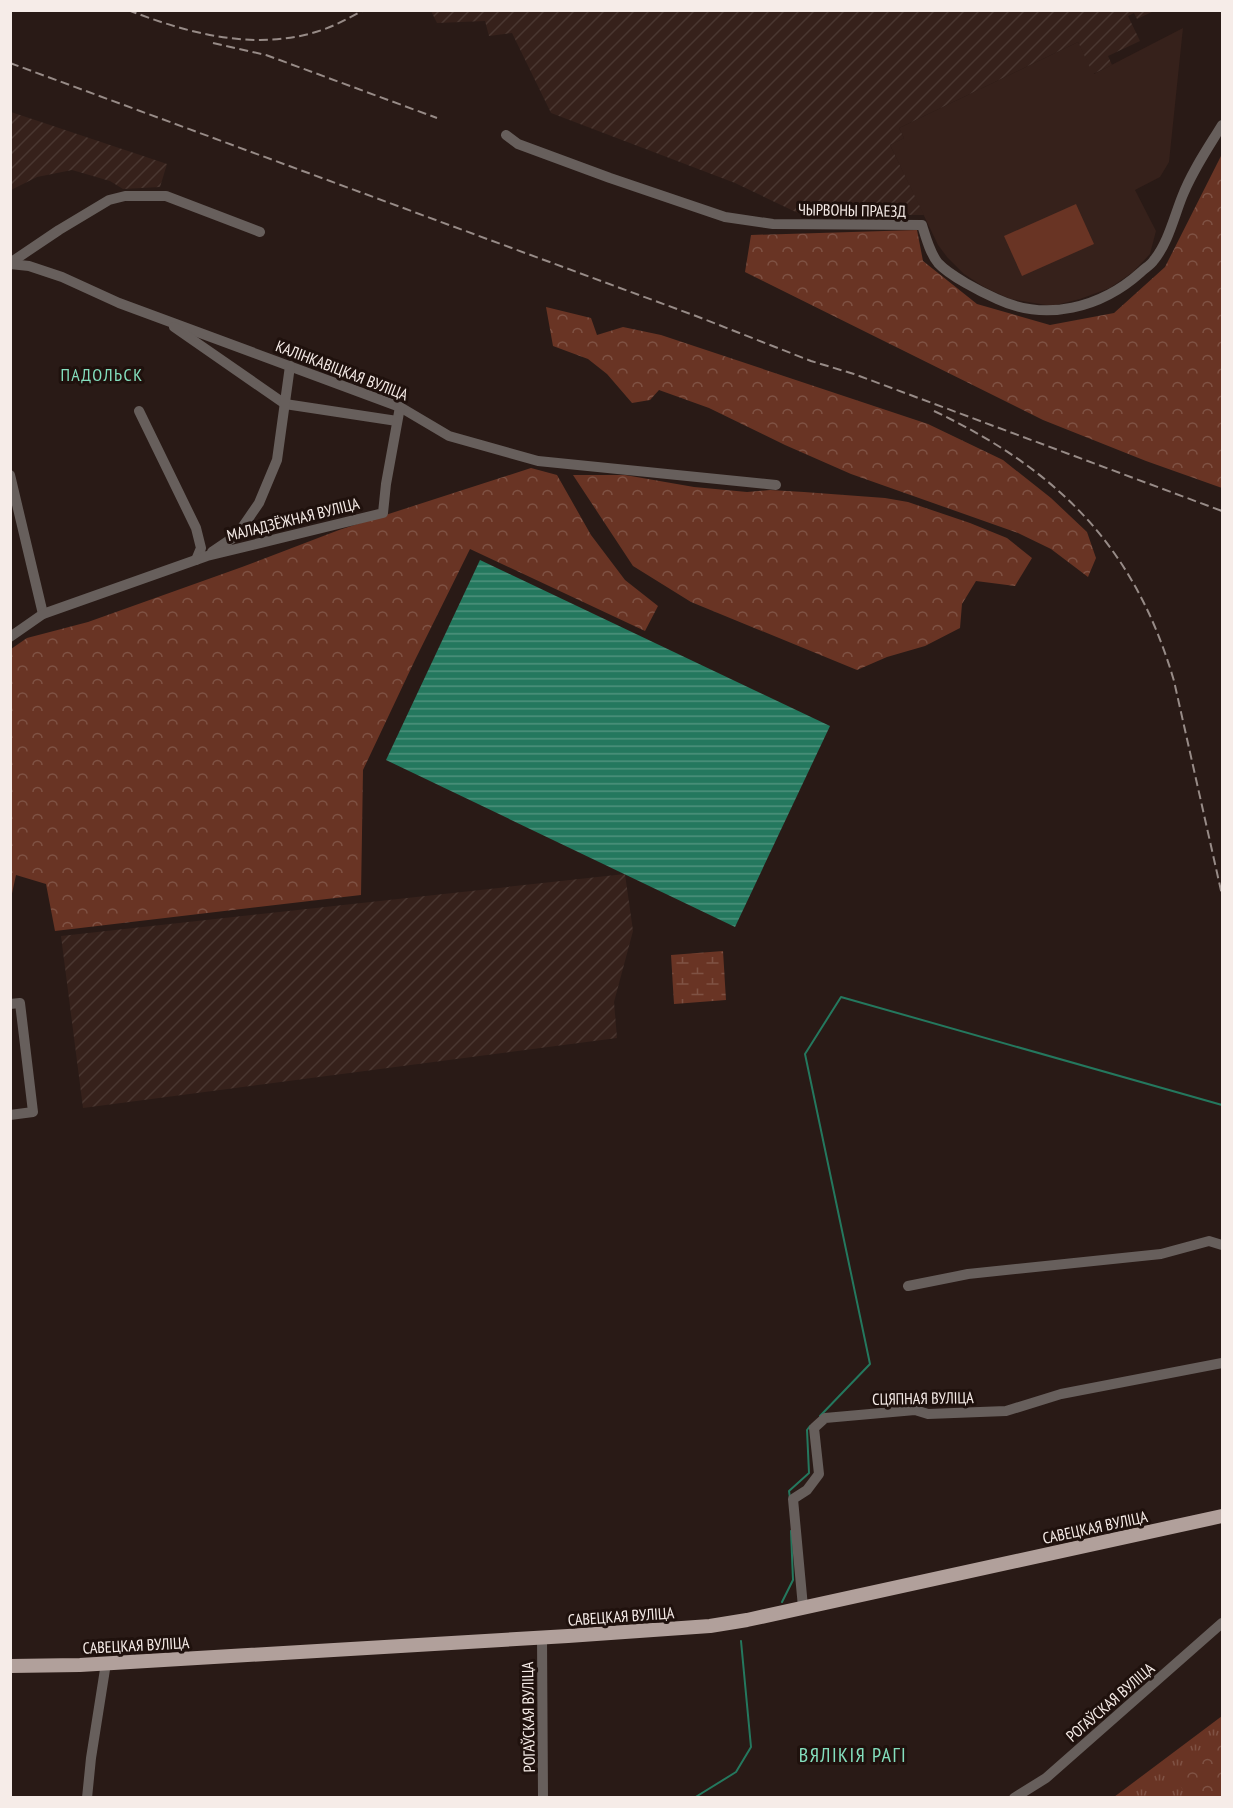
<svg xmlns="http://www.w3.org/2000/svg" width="1233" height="1808" viewBox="0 0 1233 1808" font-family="'PT Sans Narrow',sans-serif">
<defs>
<pattern id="industrial-furrows" width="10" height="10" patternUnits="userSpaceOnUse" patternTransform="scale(1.5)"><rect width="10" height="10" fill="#36211b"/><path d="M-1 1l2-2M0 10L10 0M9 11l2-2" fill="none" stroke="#4a3731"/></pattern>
<pattern id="grass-tufts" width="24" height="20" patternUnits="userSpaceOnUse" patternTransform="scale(1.5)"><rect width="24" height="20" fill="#693424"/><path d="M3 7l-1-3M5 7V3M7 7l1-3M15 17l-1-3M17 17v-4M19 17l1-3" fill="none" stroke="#7f5244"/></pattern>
<pattern id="forest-crowns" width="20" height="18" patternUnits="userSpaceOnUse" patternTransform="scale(1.5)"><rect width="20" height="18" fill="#693424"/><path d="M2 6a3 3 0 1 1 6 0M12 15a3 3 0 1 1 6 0" fill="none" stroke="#7f5244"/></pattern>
<pattern id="wetland-marsh" width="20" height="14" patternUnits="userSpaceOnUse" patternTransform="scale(1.5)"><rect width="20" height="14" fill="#693424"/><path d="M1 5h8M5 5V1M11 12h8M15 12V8" fill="none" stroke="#7f5244"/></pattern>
<pattern id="water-rules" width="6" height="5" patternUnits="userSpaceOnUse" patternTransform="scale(1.5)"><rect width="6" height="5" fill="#24785e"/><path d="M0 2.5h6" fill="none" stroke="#4f927d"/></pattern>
</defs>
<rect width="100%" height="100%" fill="#291a16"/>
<path fill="#36211b" d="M 1183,28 L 1169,162 L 1160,177 L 1135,190 L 1156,231 L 1150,254 L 1133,272 L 1110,288 L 1080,299 L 1052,306 L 1010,299 L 984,287 L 964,274 L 947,257 L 938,245 L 890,145 L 904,138 L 899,128 L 1078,42 L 1094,74 Z"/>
<g fill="url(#industrial-furrows)">
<path d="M 431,11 L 1154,11 L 1137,19 L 1134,13 L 1128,16 L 1140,41 L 1108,56 L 1112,65 L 1093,74 L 1078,42 L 899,128 L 904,138 L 890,145 L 924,215 L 800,214 L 735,183 L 551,113 L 512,33 L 489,36 L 485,21 L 437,23 Z"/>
<path d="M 11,112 L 167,164 L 160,187 L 123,189 L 110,181 L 72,170 L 37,177 L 11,190 Z"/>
<path d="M 625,874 L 633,931 L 614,1002 L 617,1038 L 83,1108 L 61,936 Z"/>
</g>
<path fill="url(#grass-tufts)" d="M 1222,1716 L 1222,1797 L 1114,1797 Z"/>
<g fill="url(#forest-crowns)">
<path d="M 1222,154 L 1222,488 L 1146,461 L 1043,420 L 745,272 L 751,235 L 917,230 L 923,261 L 977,304 L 1050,325 L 1114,313 L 1165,267 Z"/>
<path d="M 546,307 L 591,318 L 597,335 L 623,327 L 661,335 L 928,424 L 1003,460 L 1051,498 L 1087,532 L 1096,558 L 1088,577 L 1051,549 L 1018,533 L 851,474 L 785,445 L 709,408 L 659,390 L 650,400 L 632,403 L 607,374 L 588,359 L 553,346 Z"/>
<path d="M 531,468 L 557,475 L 591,535 L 625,580 L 658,606 L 645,631 L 470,549 L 415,660 L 363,770 L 361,895 L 55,931 L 46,884 L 16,875 L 11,898 L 11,649 L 27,638 L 88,622 L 242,567 L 339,530 Z"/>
<path d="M 573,475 L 625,475 L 694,487 L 747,492 L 770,490 L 804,492 L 885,498 L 908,502 L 970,523 L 1007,538 L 1032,558 L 1015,586 L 976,581 L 962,604 L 960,628 L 925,646 L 887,657 L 857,670 L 691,602 L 633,566 Z"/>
<path d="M 1222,1734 L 1222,1797 L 1190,1797 C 1158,1772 1204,1748 1222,1734 Z"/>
</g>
<path fill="url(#wetland-marsh)" d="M 723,951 L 726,1000 L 674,1004 L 671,955 Z"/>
<path fill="#693424" d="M 1076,204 L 1094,244 L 1022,276 L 1004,236 Z"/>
<path fill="url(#water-rules)" d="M 480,560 L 830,726 L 735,927 L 386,760 Z"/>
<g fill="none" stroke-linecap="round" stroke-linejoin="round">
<g stroke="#24785e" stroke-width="2">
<path d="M 820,1416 L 870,1364 L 805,1054 L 841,997 L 1222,1105"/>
<path d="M 790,1498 L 789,1491 L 809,1473 L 807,1430 L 810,1426"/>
<path d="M 782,1602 L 793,1580 L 791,1531"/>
<path d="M 694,1798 L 736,1772 L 751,1747 L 741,1641"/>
</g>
<g stroke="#675f5c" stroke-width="10">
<path d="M 506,135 L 518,144 L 610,178 L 725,217 L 773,224 L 922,225 C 926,238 930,253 938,263 C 950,276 981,292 997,299 C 1046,322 1101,308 1141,272 C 1145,268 1151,265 1154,260 C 1168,243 1174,217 1182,197 C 1192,171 1208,148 1222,125"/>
<path d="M 10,263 L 59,230 L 109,200 L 125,196 L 166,196 L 260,232"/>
<path d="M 10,264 L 29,266 L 62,277 L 119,303 L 400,407 L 449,436 L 538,461 L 776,485"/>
<path d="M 174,327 L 285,404 L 397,421"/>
<path d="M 139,411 L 196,528 L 201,548 L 196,560"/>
<path d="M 10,475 L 43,614"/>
<path d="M 212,552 L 237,535 L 259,503 L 277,460 L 290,366"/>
<path d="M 10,637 L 43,614 L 207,556 L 383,513 L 386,484 L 400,407"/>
<path d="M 10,1004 L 20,1003 L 33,1112 L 10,1115"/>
<path d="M 908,1286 L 968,1274 L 1161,1254 L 1209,1241 L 1222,1245"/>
<path d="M 803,1607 L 793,1499 L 807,1490 L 819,1474 L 814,1428 L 825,1418 L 915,1410 L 928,1414 L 1006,1411 L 1061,1394 L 1222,1363"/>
<path d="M 542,1637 L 543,1798"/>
<path d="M 87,1798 L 91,1758 L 106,1663"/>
<path d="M 1014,1798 L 1046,1778 L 1222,1623"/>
</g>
<path stroke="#b1a09b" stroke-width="14" d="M 10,1666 L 80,1665 L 568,1636 L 710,1626 L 747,1620 L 1222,1516"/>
<g stroke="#978b87" stroke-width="2" stroke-dasharray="9 4.5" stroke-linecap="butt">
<path d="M 128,10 C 189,34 258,52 322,30 C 337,25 350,17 364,10"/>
<path d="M 213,43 L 266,55 L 437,118"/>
<path d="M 10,63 L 696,316 L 811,361 L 854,374 L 1222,511"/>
<path d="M 934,411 C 1058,470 1135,547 1174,681 L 1222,895"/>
</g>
</g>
<g text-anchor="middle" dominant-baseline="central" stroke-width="6" stroke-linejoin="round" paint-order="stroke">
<g font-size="16" fill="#f6ece8" stroke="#1f110d">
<text transform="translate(852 210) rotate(1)">ЧЫРВОНЫ ПРАЕЗД</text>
<text transform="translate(342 370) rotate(21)">КАЛІНКАВІЦКАЯ ВУЛІЦА</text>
<text transform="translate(293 519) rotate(-14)">МАЛАДЗЁЖНАЯ ВУЛІЦА</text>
<text transform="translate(923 1398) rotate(-1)">СЦЯПНАЯ ВУЛІЦА</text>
<text transform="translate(1095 1527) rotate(-12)">САВЕЦКАЯ ВУЛІЦА</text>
<text transform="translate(621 1616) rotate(-4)">САВЕЦКАЯ ВУЛІЦА</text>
<text transform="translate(136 1645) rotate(-3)">САВЕЦКАЯ ВУЛІЦА</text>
<text transform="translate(1110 1702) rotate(-41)">РОГАЎСКАЯ ВУЛІЦА</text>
<text transform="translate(528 1717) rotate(-91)">РОГАЎСКАЯ ВУЛІЦА</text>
</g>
<g font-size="18" letter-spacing="1.5" fill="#84dfbe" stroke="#1f110d">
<text x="102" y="374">ПАДОЛЬСК</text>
</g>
<g font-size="20" letter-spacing="1.5" fill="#84dfbe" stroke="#1f110d">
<text x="853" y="1755">ВЯЛІКІЯ РАГІ</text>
</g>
</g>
<rect width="1233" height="1808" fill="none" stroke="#f6ece8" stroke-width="24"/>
</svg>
